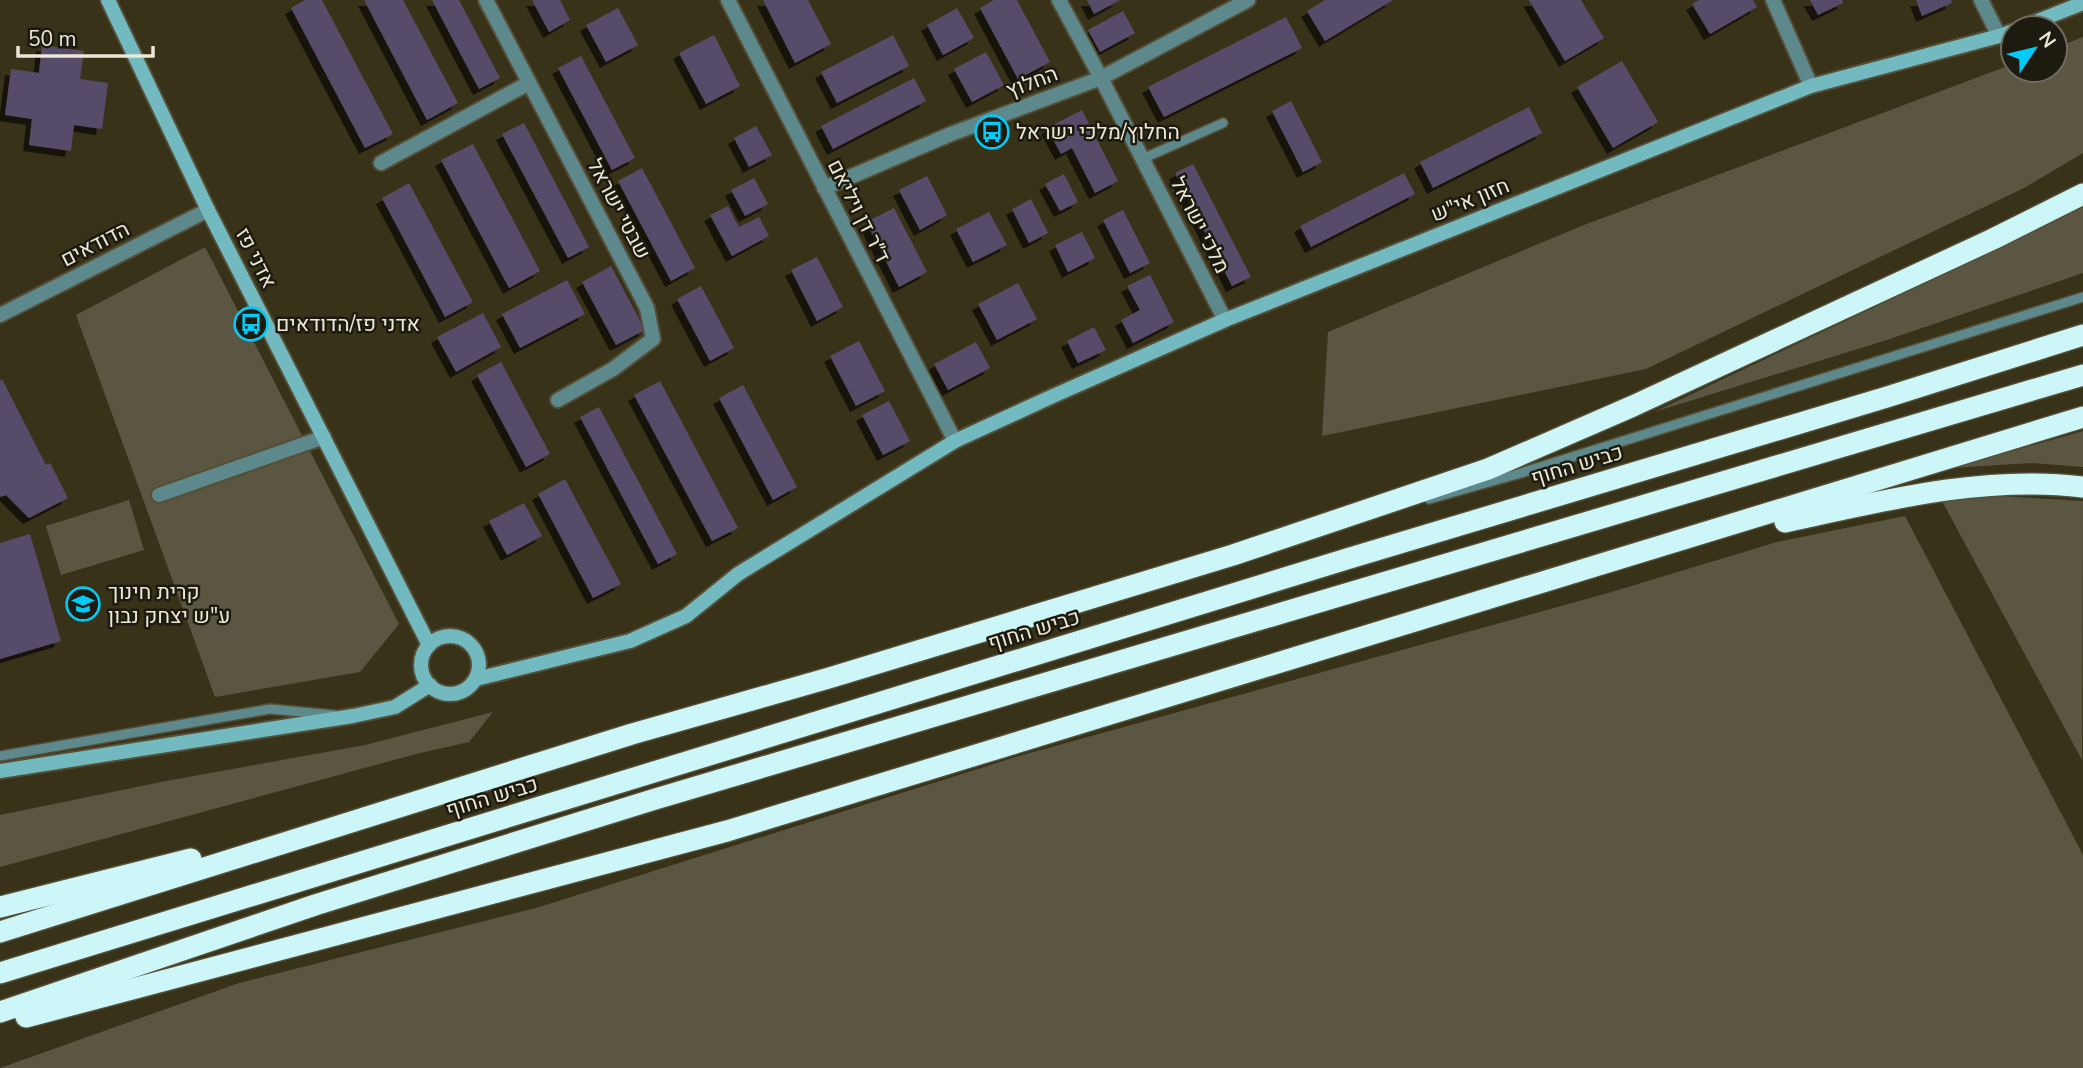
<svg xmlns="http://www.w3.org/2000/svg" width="2083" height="1068" viewBox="0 0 2083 1068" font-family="'Nunito Sans',Heebo,sans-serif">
<defs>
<filter id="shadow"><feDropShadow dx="-6" dy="6" stdDeviation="0" flood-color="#0009"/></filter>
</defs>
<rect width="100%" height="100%" fill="#383219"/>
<g fill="#5b5642">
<path d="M 2083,37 L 2083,153 L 2024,188 L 1646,369 L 1322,436 L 1328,332 L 1584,225 L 2013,64 L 2013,70 L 2055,70 L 2055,48 Z"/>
<path d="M 2083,204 L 2083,273 L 1887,340 L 1654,412 L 2047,225 Z"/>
<path d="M 205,247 L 399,624 L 360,672 L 215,697 L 76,315 Z"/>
<path d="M 2083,431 L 2083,467 L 2031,463 L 1952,468 Z"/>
<path d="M 2001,496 L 2083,501 L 2082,760 L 1942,501 Z"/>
<path d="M 129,500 L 144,550 L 61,575 L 46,526 Z"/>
<path d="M 1905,516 L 2083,855 L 2083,1068 L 0,1068 L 239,983 L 536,908 L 1019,756 L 1608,593 L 1777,542 Z"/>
<path d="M 493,712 L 469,742 L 416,754 L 0,867 L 0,815 L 166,781 L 365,745 Z"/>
</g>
<g fill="#574c67" filter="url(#shadow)">
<path d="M 305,0 L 322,0 L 393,134 L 365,148 L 291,8 Z"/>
<path d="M 364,0 L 403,0 L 458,103 L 427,120 Z"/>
<path d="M 432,0 L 459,0 L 500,78 L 479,89 Z"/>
<path d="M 532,0 L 560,0 L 570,20 L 549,32 Z"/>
<path d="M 763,0 L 808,0 L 831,44 L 795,63 Z"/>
<path d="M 994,0 L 1017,0 L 1050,62 L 1018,79 L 980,8 Z"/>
<path d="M 1087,0 L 1120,0 L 1094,14 Z"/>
<path d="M 1325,0 L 1393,0 L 1325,41 L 1307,11 Z"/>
<path d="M 1529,0 L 1581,0 L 1604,38 L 1565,61 Z"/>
<path d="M 1699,0 L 1753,0 L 1757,7 L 1710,34 L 1692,4 Z"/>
<path d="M 1810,0 L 1842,0 L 1843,3 L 1818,15 Z"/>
<path d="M 1916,0 L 1951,0 L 1952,3 L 1922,16 Z"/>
<path d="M 618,8 L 638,45 L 606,62 L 586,25 Z"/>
<path d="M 957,8 L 974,38 L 943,55 L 927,25 Z"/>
<path d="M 1123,11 L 1135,33 L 1100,52 L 1088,30 Z"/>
<path d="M 1286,17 L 1302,48 L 1164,117 L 1148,87 Z"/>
<path d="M 714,35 L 740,86 L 706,104 L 679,53 Z"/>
<path d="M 893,35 L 909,66 L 837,103 L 821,72 Z"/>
<path d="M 42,45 L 84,51 L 80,79 L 108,83 L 102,129 L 74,125 L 71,151 L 29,145 L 32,119 L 5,115 L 11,69 L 39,73 Z"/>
<path d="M 986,52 L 1004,85 L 972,102 L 954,69 Z"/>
<path d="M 581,56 L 635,158 L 612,170 L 558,68 Z"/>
<path d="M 1622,61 L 1658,122 L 1613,148 L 1577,87 Z"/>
<path d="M 914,78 L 926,101 L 833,149 L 821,126 Z"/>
<path d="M 1291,101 L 1322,162 L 1303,172 L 1272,111 Z"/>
<path d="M 1529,107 L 1542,133 L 1433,188 L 1420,162 Z"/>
<path d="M 1082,110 L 1118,181 L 1095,193 L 1072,148 L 1061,154 L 1047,128 Z"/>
<path d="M 524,123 L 589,247 L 568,258 L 502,134 Z"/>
<path d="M 756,126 L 772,155 L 749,167 L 734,138 Z"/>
<path d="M 473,144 L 540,271 L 509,288 L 441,160 Z"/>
<path d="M 1193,164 L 1251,277 L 1232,286 L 1175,173 Z"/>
<path d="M 642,168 L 695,268 L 671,281 L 618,181 Z"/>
<path d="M 1404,173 L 1415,194 L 1311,247 L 1300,226 Z"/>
<path d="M 1064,174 L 1078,202 L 1060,211 L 1045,184 Z"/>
<path d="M 927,176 L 947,215 L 920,230 L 899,190 Z"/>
<path d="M 754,178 L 768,204 L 745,216 L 731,190 Z"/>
<path d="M 409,183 L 473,302 L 445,317 L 382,198 Z"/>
<path d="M 1031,199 L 1048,233 L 1029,243 L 1012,209 Z"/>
<path d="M 728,206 L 739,227 L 759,217 L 769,236 L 732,256 L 710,215 Z"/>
<path d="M 894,208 L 927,272 L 899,287 L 866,222 Z"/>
<path d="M 1123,210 L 1150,263 L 1130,273 L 1103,220 Z"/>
<path d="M 989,212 L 1007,245 L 973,262 L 956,229 Z"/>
<path d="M 1082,232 L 1095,258 L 1068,272 L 1055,245 Z"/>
<path d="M 817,257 L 843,307 L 817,321 L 791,270 Z"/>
<path d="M 611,266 L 645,330 L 616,345 L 582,282 Z"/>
<path d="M 1150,275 L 1174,322 L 1133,343 L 1121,320 L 1140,310 L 1127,286 Z"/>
<path d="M 567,280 L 585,314 L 520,348 L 502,314 Z"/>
<path d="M 1018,283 L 1037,319 L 997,340 L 978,304 Z"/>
<path d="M 701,286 L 734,348 L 710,361 L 677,299 Z"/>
<path d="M 483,313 L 501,347 L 456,372 L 437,337 Z"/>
<path d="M 1094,327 L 1106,350 L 1078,363 L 1067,341 Z"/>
<path d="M 859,341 L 885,391 L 856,406 L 830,356 Z"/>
<path d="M 976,342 L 990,368 L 948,390 L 934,364 Z"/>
<path d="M 501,362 L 550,454 L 526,467 L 477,375 Z"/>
<path d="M 2,379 L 46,465 L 50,463 L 68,498 L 29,518 L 6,495 L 0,497 L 0,381 Z"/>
<path d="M 660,381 L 738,528 L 712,541 L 634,395 Z"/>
<path d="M 743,385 L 797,487 L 773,500 L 719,398 Z"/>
<path d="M 889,401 L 910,441 L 883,455 L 862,415 Z"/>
<path d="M 599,407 L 677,554 L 658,564 L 580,417 Z"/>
<path d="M 565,479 L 621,584 L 593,598 L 538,494 Z"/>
<path d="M 524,503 L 542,536 L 507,555 L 489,521 Z"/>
<path d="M 30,534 L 61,641 L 0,659 L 0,543 Z"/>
</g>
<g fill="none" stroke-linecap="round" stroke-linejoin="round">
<defs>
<g id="lane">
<path d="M 1142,159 L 1223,123"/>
<path d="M 1429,499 L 1521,473 L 2083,297"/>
<path d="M 0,756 L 270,709 L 334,715"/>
</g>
<g id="street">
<path d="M 486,0 L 647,308 L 653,339 L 613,369 L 558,400"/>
<path d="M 728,0 L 955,441"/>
<path d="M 1059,0 L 1101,78 L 1225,320"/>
<path d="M 1773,0 L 1811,86"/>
<path d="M 1981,0 L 1999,36"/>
<path d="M 381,163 L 529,83"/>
<path d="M 824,188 L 951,134 L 1101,78 L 1248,0"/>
<path d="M 0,315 L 208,210"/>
<path d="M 159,495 L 324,437"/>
</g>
<g id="secondary">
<path d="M 108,0 L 208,210 L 429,645"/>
<path d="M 2020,28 L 2083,3"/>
<circle cx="450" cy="665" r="29"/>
<path d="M 476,679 L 630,641 L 686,616 L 738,574 L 955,441 L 1053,396 L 1225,320 L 1811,86 L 1999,36 L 2013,31"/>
<path d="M 0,771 L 353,716 L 395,707 L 430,685"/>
</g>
<g id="highway">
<path d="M 1785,522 C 1882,501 1982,475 2083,487"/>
<path d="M 0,907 L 191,859"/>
<path d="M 0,932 L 632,734 L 829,678 L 1233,555 L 1488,469 L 1633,406 L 1993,239 L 2083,194"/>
<path d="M 0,973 L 1350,558 L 1887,397 L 2083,335"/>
<path d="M 0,1012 L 315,905 L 652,800 L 2083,375"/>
<path d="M 26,1017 C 260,956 493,891 727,831 L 2083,417"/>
</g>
</defs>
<use href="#lane" stroke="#554f38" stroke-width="12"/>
<use href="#street" stroke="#554f38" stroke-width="18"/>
<use href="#secondary" stroke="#554f38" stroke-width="18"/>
<use href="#highway" stroke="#554f38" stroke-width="24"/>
<use href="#lane" stroke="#5e898c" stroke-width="9"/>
<use href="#street" stroke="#5e898c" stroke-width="14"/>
<use href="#secondary" stroke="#73bac0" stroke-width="14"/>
<use href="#highway" stroke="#cdf6f9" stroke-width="21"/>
</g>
<defs>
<symbol id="bus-ring" viewBox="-11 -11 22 22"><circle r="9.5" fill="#1d1a0f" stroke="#03cbf9" stroke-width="1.5"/><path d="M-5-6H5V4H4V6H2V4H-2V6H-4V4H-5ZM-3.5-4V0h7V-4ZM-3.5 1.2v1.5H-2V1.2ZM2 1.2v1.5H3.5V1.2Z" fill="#03cbf9"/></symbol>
<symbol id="school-ring" viewBox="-11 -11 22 22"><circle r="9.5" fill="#1d1a0f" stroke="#03cbf9" stroke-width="1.5"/><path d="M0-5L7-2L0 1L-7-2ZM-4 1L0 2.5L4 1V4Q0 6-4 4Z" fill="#03cbf9"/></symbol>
</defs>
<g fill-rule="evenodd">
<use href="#bus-ring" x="973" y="113" width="38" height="38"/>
<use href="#bus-ring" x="232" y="305" width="38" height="38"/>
<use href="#school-ring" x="64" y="585" width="38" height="38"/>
</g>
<g text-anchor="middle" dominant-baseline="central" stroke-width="5" stroke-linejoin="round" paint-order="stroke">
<g font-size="21" fill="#ebe8d8" stroke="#1d1a0f">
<text transform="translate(1032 82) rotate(-21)">החלוץ</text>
<text transform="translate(1470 200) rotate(-22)">חזון אי"ש</text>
<text transform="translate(619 209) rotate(62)">שבטי ישראל</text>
<text transform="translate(859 211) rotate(63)">ד״ר דן ויליאם</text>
<text transform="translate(1200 225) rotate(63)">מלכי ישראל</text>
<text transform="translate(95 244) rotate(-27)">הדודאים</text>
<text transform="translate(256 258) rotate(63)">אדני פז</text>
<text transform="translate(1577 465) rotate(-17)">כביש החוף</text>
<text transform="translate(1034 630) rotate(-17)">כביש החוף</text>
<text transform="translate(492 797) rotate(-17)">כביש החוף</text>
</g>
<g font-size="21" fill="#ebe8d8" stroke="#1d1a0f" text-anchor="start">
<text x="1016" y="132">החלוץ/מלכי ישראל</text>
<text x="276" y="324">אדני פז/הדודאים</text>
<text x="108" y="592">קרית חינוך<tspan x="108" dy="24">ע"ש יצחק נבון</tspan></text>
</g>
</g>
<g transform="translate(2034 49) rotate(55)"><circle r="33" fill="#1d1a0f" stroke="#6f6c5f" stroke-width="2"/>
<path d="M0-5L12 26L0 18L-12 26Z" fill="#03cbf9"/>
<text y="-10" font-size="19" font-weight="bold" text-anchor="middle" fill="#ebe8d8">N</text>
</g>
<path d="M18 46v10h135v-10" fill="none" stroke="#ebe8d8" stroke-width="3.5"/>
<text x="28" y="46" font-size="21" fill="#ebe8d8" stroke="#1d1a0f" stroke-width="5" paint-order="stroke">50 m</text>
</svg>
